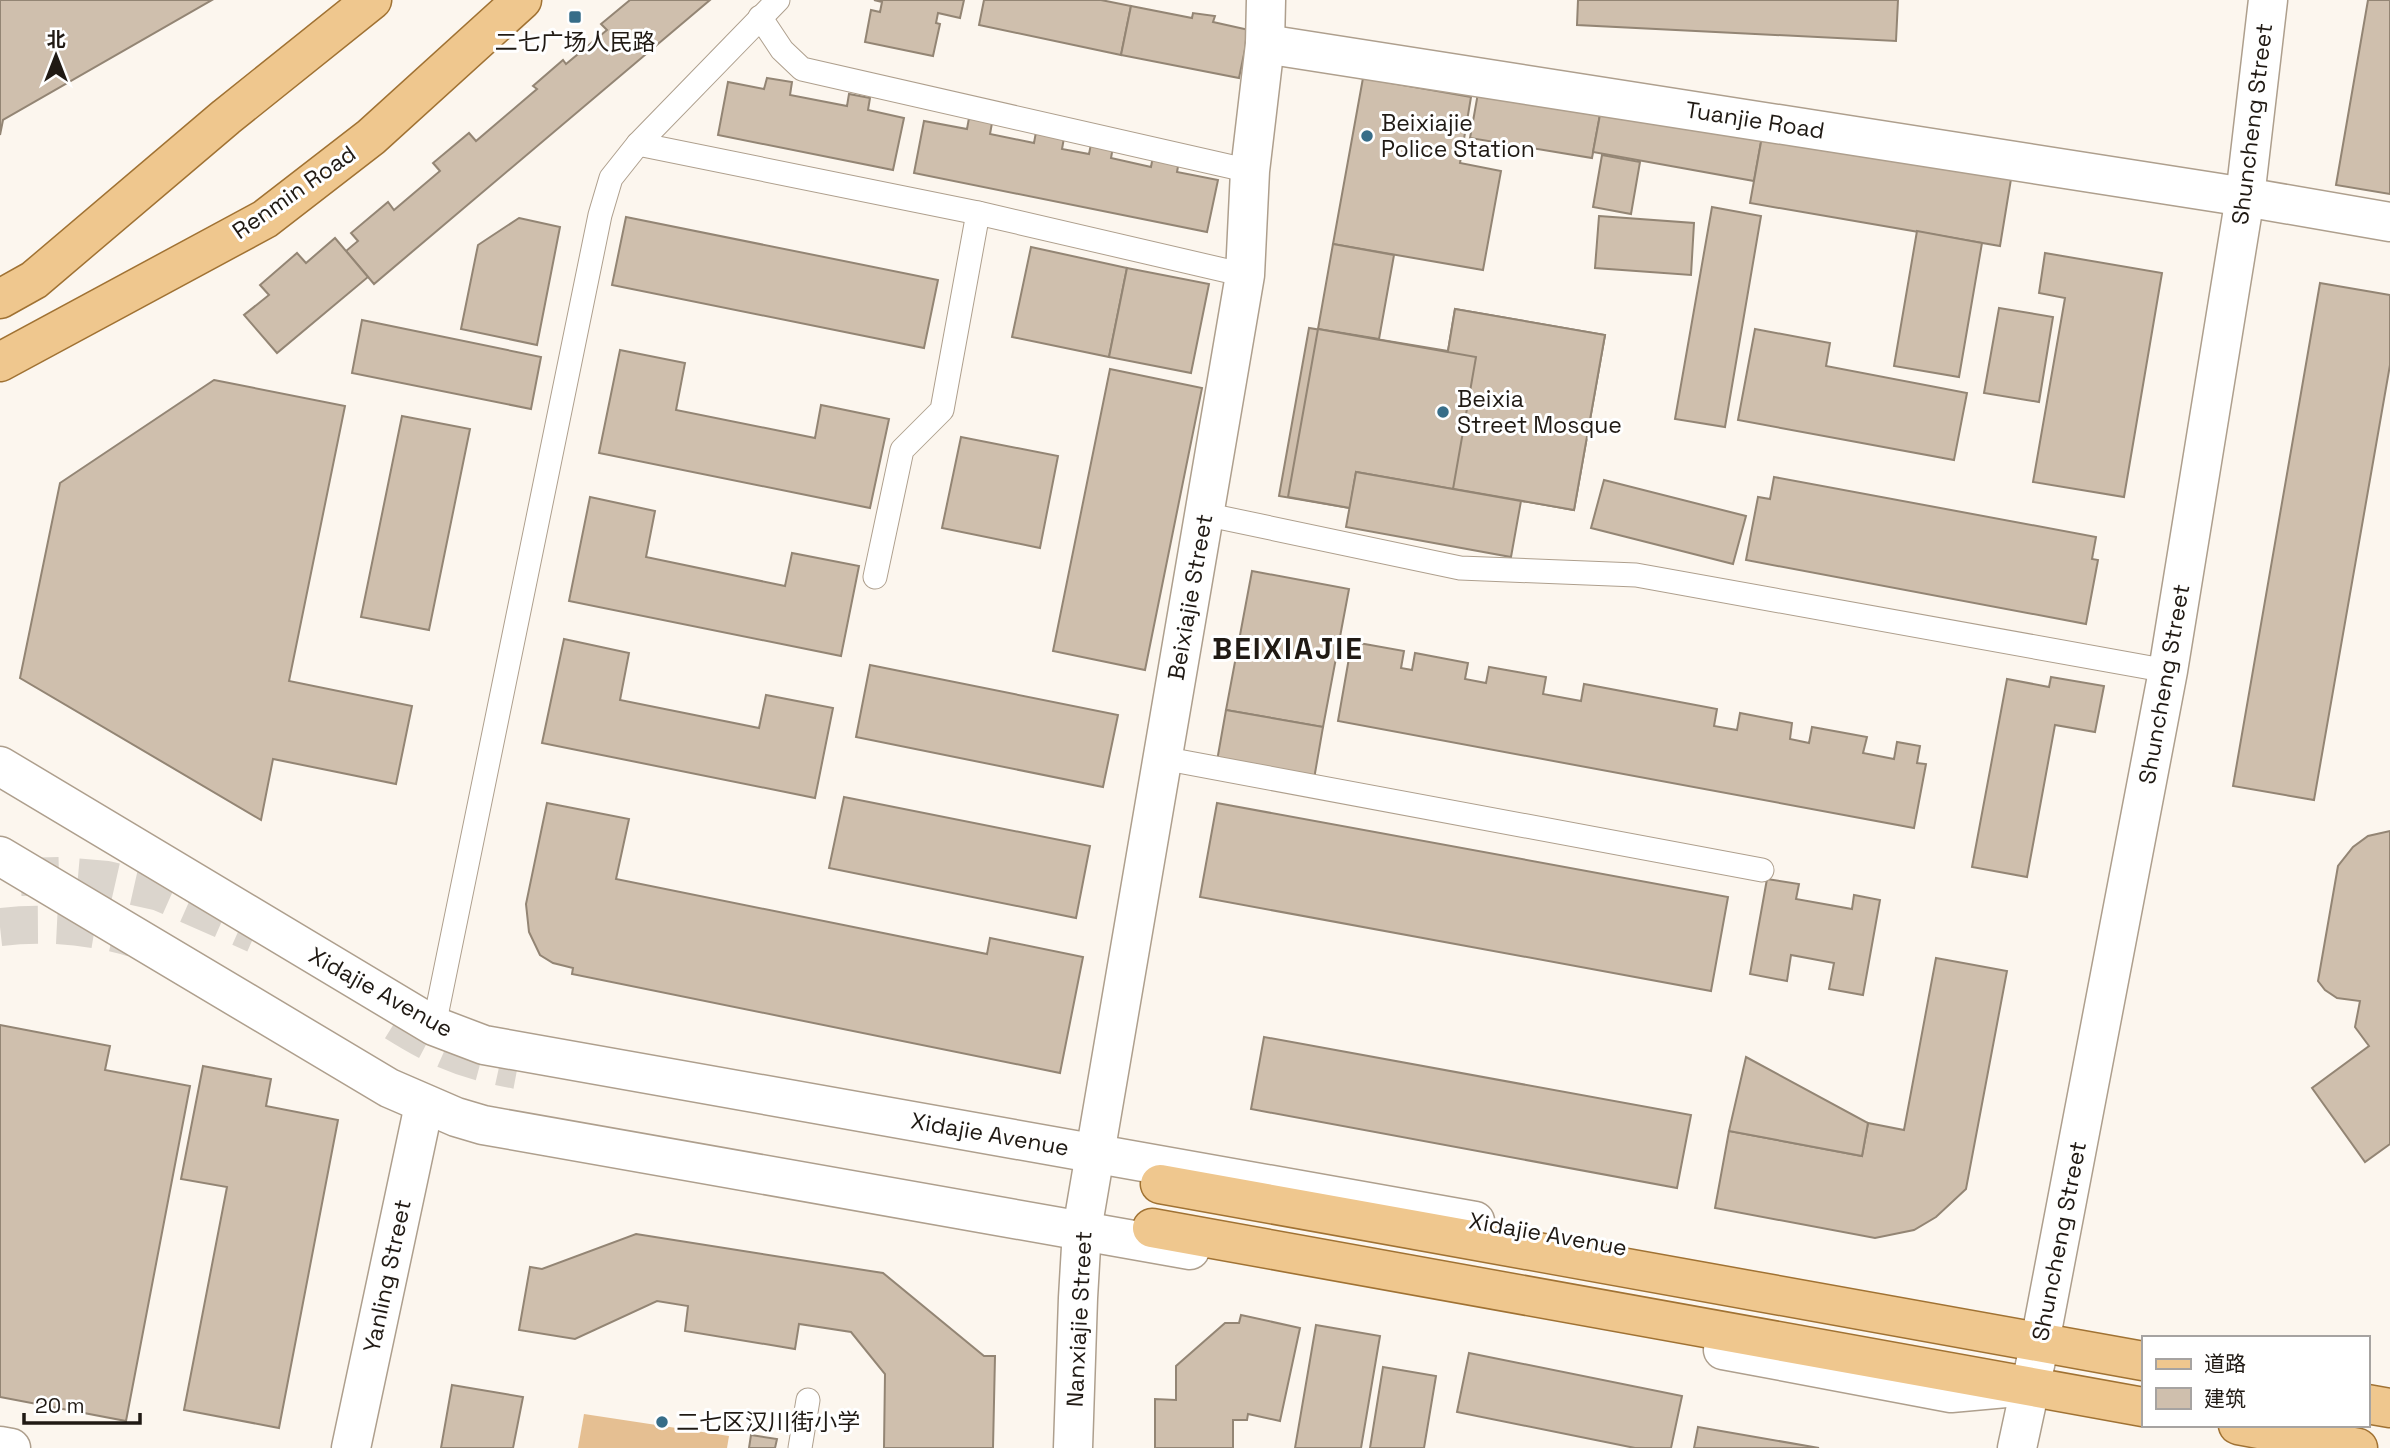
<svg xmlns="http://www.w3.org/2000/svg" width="2390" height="1448" viewBox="0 0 2390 1448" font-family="'Space Grotesk','Noto Sans SC',sans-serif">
<rect width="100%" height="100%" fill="#fcf6ee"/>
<path fill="#e5bf92" d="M 584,1414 L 729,1436 L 727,1448 L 578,1448 Z"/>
<g fill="#cfbfad" stroke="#938574" stroke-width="2">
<path d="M 0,0 L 212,0 L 3,120 L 0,135 Z"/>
<path d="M 630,0 L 710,0 L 374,284 L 346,251 L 358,241 L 351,233 L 388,202 L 394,210 L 440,171 L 433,163 L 469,133 L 476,141 L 537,89 L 533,86 L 563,60 L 566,64 L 607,30 L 601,24 Z"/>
<path d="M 874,0 L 964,0 L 960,18 L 938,13 L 936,23 L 940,24 L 933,56 L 865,42 L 871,10 L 880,12 L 882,2 Z"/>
<path d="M 984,0 L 1101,0 L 1131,6 L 1121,55 L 979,25 Z"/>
<path d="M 1578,0 L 1898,0 L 1896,41 L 1577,25 Z"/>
<path d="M 2368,0 L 2390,0 L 2390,194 L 2336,185 Z"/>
<path d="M 1131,6 L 1192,18 L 1193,13 L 1215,16 L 1213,22 L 1249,30 L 1239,78 L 1121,55 Z"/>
<path d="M 767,78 L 792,82 L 790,95 L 847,106 L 849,94 L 870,98 L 868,110 L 904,118 L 893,170 L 718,135 L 728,82 L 764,89 Z"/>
<path d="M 1363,78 L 1471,97 L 1460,163 L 1501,171 L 1483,270 L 1333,244 Z"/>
<path d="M 1480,82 L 1602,104 L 1592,158 L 1470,138 Z"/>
<path d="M 1602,104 L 1763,131 L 1754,181 L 1593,152 Z"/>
<path d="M 969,118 L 992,123 L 990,134 L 1034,143 L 1036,132 L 1064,138 L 1062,149 L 1089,154 L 1091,144 L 1113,147 L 1111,158 L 1151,167 L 1153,156 L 1179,161 L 1177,172 L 1218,180 L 1207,232 L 914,173 L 924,121 L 967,129 Z"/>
<path d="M 1763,131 L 2012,173 L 2000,246 L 1750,203 Z"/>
<path d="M 1602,155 L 1640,162 L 1631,214 L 1593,207 Z"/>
<path d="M 1712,207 L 1761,216 L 1725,427 L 1675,419 Z"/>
<path d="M 1599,216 L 1694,223 L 1691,275 L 1595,268 Z"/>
<path d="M 626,217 L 938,280 L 924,348 L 612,285 Z"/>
<path d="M 519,218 L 560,227 L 537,345 L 461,329 L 478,245 Z"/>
<path d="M 1917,231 L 1982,243 L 1959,377 L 1894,366 Z"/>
<path d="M 335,238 L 368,277 L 277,353 L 244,315 L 269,295 L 260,285 L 297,253 L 306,263 Z"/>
<path d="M 1333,244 L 1394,255 L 1379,339 L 1318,329 Z"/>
<path d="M 1031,247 L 1127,268 L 1109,357 L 1012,337 Z"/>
<path d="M 2045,253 L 2162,273 L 2124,497 L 2033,482 L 2065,298 L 2039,293 Z"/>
<path d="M 1127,268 L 1209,284 L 1191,373 L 1109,357 Z"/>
<path d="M 2320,283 L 2390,295 L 2390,365 L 2314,800 L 2233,786 Z"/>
<path d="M 1999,308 L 2053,317 L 2039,402 L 1984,393 Z"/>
<path d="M 1455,309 L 1605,335 L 1574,510 L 1453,489 L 1476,357 L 1448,351 Z"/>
<path d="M 1455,309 L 1605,335 L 1574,510 L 1356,472 L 1350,508 L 1279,496 L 1309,328 L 1448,351 Z"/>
<path d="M 362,320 L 541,357 L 531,409 L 352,373 Z"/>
<path d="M 1318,329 L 1476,357 L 1453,489 L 1356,472 L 1350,508 L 1288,497 Z"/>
<path d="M 1755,329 L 1830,343 L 1826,366 L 1967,393 L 1954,460 L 1738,420 Z"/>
<path d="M 620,350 L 685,363 L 676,410 L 815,438 L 821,405 L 889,419 L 870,508 L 599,453 Z"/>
<path d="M 1110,369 L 1202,388 L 1145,670 L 1053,651 Z"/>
<path d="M 214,380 L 345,406 L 289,681 L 412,706 L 396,784 L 273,759 L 261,820 L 20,678 L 60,483 Z"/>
<path d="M 402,416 L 470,429 L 429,630 L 361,617 Z"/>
<path d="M 961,437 L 1058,456 L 1040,548 L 942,528 Z"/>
<path d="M 1356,472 L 1521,501 L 1511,557 L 1346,527 Z"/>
<path d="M 1774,477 L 2096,537 L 2092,559 L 2098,560 L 2086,624 L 1746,560 L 1758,497 L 1770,499 Z"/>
<path d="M 1604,480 L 1746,516 L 1733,564 L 1591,528 Z"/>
<path d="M 590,497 L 655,511 L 646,557 L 785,586 L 792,553 L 859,566 L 841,656 L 569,601 Z"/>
<path d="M 1252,571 L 1349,589 L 1323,727 L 1226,710 Z"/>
<path d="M 564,639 L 629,653 L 620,700 L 759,728 L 766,695 L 833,708 L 815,798 L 542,743 Z"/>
<path d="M 1359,643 L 1404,651 L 1401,668 L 1412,670 L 1415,653 L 1468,663 L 1465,679 L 1486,683 L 1489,667 L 1546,677 L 1543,694 L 1581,701 L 1584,684 L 1717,709 L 1714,726 L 1737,730 L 1740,713 L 1792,723 L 1790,739 L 1809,743 L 1812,727 L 1867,737 L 1863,753 L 1894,759 L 1897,742 L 1920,746 L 1917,763 L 1926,764 L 1914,828 L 1338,721 L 1349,658 L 1356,659 Z"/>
<path d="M 870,665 L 1118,715 L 1103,787 L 856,737 Z"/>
<path d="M 2051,677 L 2104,686 L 2095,732 L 2055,725 L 2027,877 L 1972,867 L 2007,679 L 2049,687 Z"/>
<path d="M 1226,710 L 1323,727 L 1314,779 L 1217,761 Z"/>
<path d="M 844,797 L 1090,846 L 1076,918 L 829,868 Z"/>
<path d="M 547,803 L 629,819 L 616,879 L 987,954 L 990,938 L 1083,957 L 1060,1073 L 572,974 L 573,968 L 553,963 L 540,955 L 529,932 L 526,904 Z"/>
<path d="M 1217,803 L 1728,897 L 1711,991 L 1200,897 Z"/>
<path d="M 2390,831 L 2390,1144 L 2365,1162 L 2312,1088 L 2369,1046 L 2355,1027 L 2360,1001 L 2337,998 L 2325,990 L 2318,981 L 2338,866 L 2353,847 L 2368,836 Z"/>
<path d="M 1767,879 L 1799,884 L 1796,899 L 1852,909 L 1854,895 L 1880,900 L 1863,995 L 1829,989 L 1834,963 L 1791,955 L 1787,981 L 1750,974 Z"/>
<path d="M 1936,958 L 2007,971 L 1966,1189 L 1936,1217 L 1914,1230 L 1875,1238 L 1715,1208 L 1729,1131 L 1862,1156 L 1868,1123 L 1904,1130 Z"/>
<path d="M 0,1025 L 110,1046 L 105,1070 L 190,1086 L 126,1421 L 0,1397 Z"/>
<path d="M 1264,1037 L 1691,1115 L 1677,1188 L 1251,1109 Z"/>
<path d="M 1746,1057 L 1868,1123 L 1862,1156 L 1729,1131 Z"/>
<path d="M 203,1066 L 271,1079 L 266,1106 L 338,1120 L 279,1428 L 184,1410 L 227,1187 L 181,1179 Z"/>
<path d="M 636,1234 L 883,1273 L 984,1356 L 995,1356 L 993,1448 L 884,1448 L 885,1374 L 851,1332 L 799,1324 L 795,1349 L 685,1331 L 688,1306 L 657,1301 L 575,1339 L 519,1330 L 530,1267 L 542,1269 Z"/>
<path d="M 1241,1315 L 1300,1328 L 1280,1421 L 1248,1414 L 1247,1420 L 1233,1420 L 1233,1448 L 1155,1448 L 1155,1399 L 1176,1400 L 1176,1366 L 1225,1323 L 1239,1323 Z"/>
<path d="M 1316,1325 L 1380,1336 L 1361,1448 L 1295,1448 Z"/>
<path d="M 1469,1353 L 1682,1396 L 1671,1448 L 1635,1448 L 1457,1412 Z"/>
<path d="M 1383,1367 L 1436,1376 L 1424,1448 L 1370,1448 Z"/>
<path d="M 452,1385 L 523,1397 L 513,1448 L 441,1448 Z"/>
<path d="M 1698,1427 L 1819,1448 L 1694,1448 Z"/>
<path d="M 751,1435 L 777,1439 L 775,1448 L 749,1448 Z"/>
</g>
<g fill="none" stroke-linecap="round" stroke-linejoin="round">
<g stroke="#dbd5cd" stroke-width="38" stroke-dasharray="38 19" stroke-linecap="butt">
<path d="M 21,877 L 62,876 L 107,880 L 160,892 L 255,934"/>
<path d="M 0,927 C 45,922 89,925 133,938"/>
<path d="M 395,1022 C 440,1050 464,1060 517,1070"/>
</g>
<defs>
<g id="lane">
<path d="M 760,17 L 782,50 L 802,69 L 1250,171"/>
<path d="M 638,144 L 978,213 L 1245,275"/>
<path d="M 1204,514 L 1460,568 L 1636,575 L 2168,671"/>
<path d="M 875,577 L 902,450 L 942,410 L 978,213"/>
<path d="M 1162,758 L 1762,870"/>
<path d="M 434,1026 L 600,215 L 611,178 L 638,144 L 778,0"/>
<path d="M 800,1448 L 808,1400"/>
</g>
<g id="street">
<path d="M 1265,44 L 2245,197 L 2390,222"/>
<path d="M 0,1446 L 11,1448"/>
<path d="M 351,1448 L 424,1105"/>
<path d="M 1073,1448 L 1078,1298 L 1082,1230 L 1245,275 L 1250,171 L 1265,44 L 1266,0"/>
</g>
<g id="secondary">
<path d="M 0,766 L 434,1026 L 484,1045 L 1475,1221"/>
<path d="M 0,856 L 389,1088 L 456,1117 L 483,1125 L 1190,1250"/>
<path d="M 1723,1350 L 1951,1393 L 2006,1388"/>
<path d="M 2017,1448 L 2040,1342 L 2168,671 L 2245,197 L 2268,0"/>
</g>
<g id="primary">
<path d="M 0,299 L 34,280 L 226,117 L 372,0"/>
<path d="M 0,362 L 265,219 L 371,137 L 522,0"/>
<path d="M 1160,1184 L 2143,1361"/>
<path d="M 1152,1228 L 2143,1407"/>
<path d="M 2367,1404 L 2390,1408"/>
<path d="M 2238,1425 L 2358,1448"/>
</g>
</defs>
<use href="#lane" stroke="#ae9f8d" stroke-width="25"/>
<use href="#street" stroke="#ae9f8d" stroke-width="41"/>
<use href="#secondary" stroke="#ae9f8d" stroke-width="41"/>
<use href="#primary" stroke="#a07233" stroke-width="41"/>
<use href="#lane" stroke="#fff" stroke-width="23"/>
<use href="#street" stroke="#fff" stroke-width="38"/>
<use href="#secondary" stroke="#fff" stroke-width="38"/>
<use href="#primary" stroke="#efc78e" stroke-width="38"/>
</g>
<g fill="#376d88" stroke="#fff" stroke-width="2.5">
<rect x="568" y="10" width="14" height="14" rx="3.5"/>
<circle cx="1367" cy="136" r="7"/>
<circle cx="1443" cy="412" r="7"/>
<circle cx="662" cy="1422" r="7"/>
</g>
<g text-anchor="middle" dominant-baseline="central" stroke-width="6" stroke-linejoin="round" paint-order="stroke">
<g font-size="23" fill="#201a14" stroke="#fff" text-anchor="start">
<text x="575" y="42" text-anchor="middle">二七广场人民路</text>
<text x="1381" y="123">Beixiajie<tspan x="1381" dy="26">Police Station</tspan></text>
<text x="1457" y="399">Beixia<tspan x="1457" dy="26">Street Mosque</tspan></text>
<text x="676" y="1422">二七区汉川街小学</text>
</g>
<g font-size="23" fill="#201a14" stroke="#fff">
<text transform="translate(1755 120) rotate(9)">Tuanjie Road</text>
<text transform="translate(2252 124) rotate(-83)">Shuncheng Street</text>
<text transform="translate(294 192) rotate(-35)">Renmin Road</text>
<text transform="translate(1190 597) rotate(-80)">Beixiajie Street</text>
<text transform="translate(2164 684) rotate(-80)">Shuncheng Street</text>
<text transform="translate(381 992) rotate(29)">Xidajie Avenue</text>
<text transform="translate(990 1134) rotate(10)">Xidajie Avenue</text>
<text transform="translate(1548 1234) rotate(10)">Xidajie Avenue</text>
<text transform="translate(2059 1241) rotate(-79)">Shuncheng Street</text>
<text transform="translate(387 1276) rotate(-78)">Yanling Street</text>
<text transform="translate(1079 1319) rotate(-87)">Nanxiajie Street</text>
</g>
<g font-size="30" font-weight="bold" letter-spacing="2" fill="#201a14" stroke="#fff">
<text x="1288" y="648">BEIXIAJIE</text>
</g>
</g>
<rect x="2142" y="1336" width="228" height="91" fill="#ffffff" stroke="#a6a3a1" stroke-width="2"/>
<rect x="2156" y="1359" width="35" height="10" fill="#efc78e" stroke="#a6a3a1" stroke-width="2"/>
<text x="2204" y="1371" font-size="21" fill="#201a14">道路</text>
<rect x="2156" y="1388" width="35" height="21" fill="#cfbfad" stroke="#a6a3a1" stroke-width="2"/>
<text x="2204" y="1406" font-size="21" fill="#201a14">建筑</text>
<g transform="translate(56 56)" stroke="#ffffff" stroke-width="5" paint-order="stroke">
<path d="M0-5L12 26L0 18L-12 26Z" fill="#201a14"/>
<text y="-10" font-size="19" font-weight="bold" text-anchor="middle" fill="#201a14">北</text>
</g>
<path d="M24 1413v10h116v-10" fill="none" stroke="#201a14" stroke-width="3.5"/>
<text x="35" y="1413" font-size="21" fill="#201a14" stroke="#ffffff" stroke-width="5" paint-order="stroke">20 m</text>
</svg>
